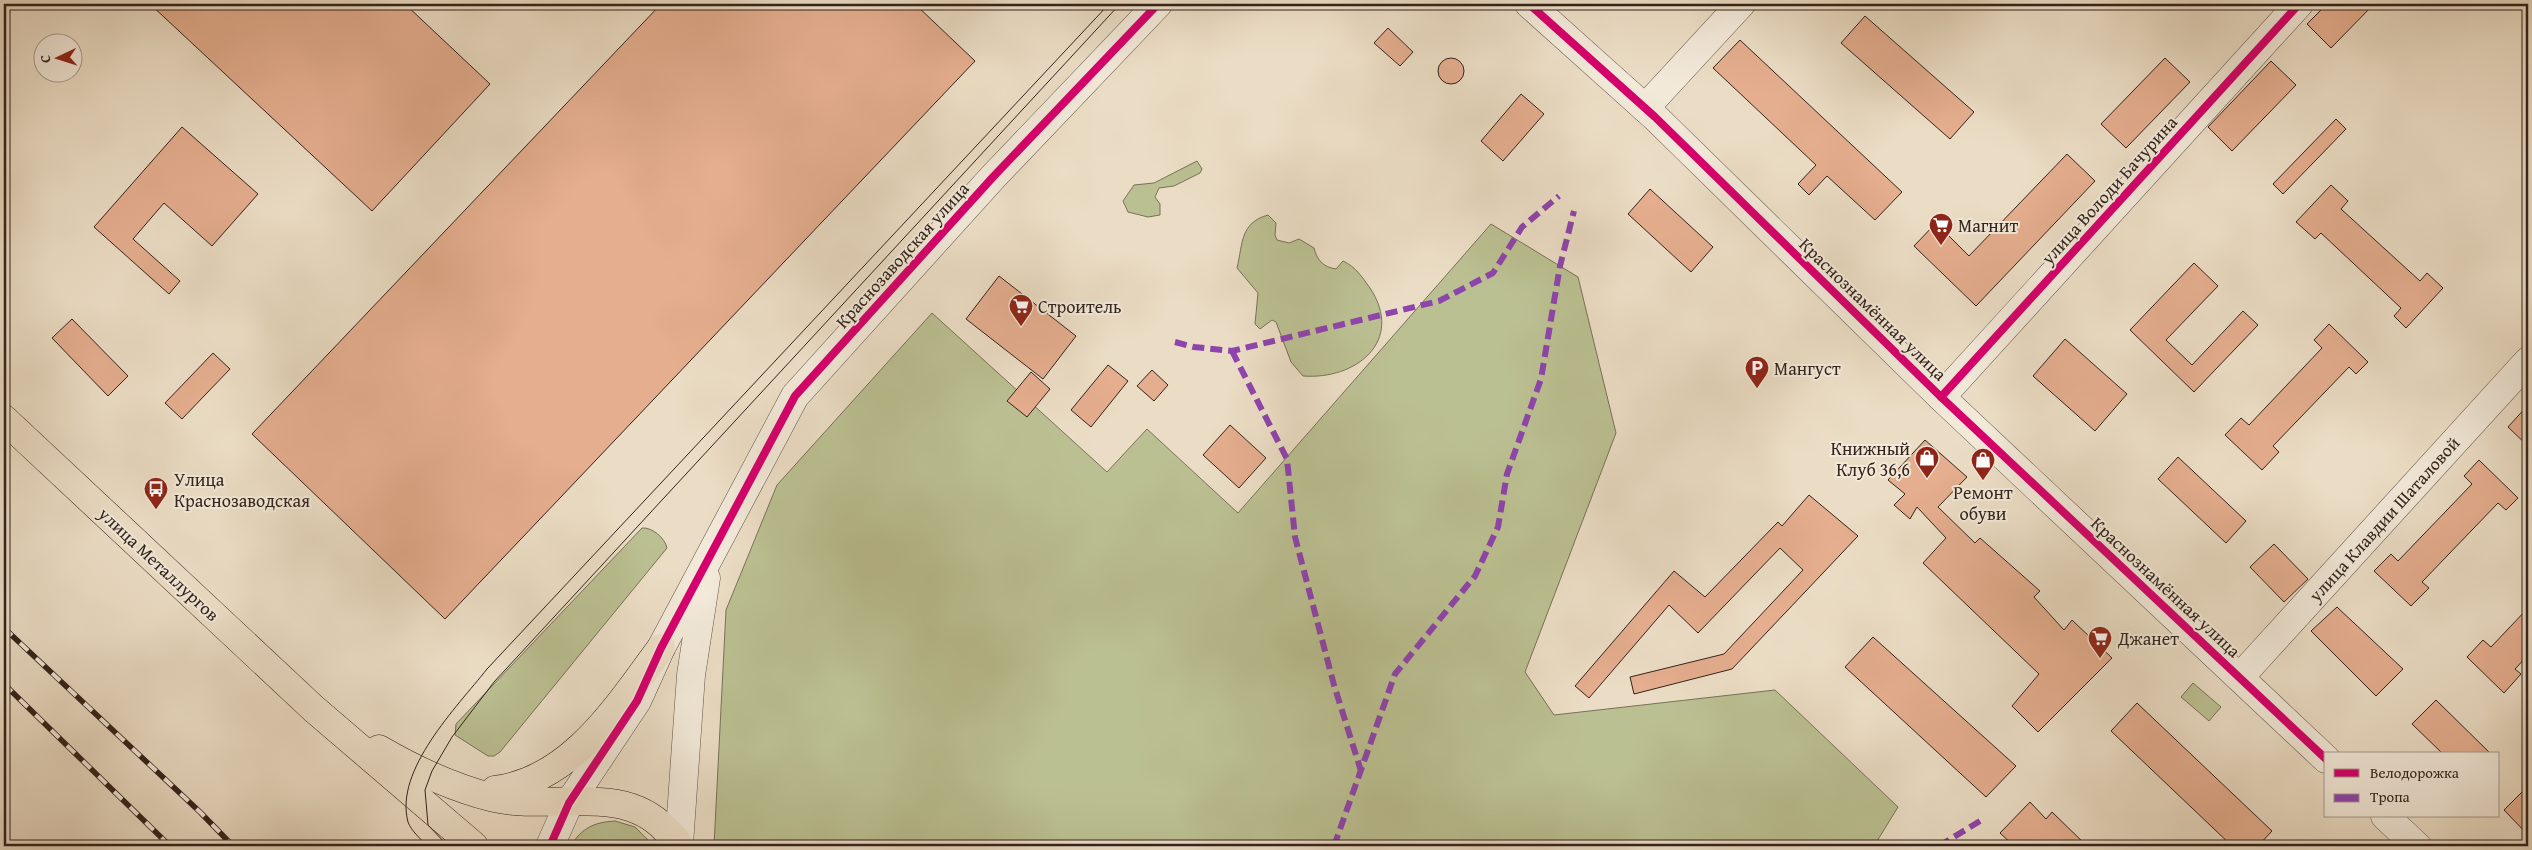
<svg xmlns="http://www.w3.org/2000/svg" width="2532" height="850" viewBox="0 0 2532 850" font-family="'Gentium Book Plus',serif">
<rect width="100%" height="100%" fill="#ebddc5"/>
<filter id="stains"><feTurbulence type="fractalNoise" baseFrequency=".004" numOctaves="4"/><feColorMatrix values="0 0 0 0 .2 0 0 0 0 .09 0 0 0 0 .02 0 0 0 .5 -.17"/></filter>
<radialGradient id="worn" r=".72"><stop offset=".6" stop-color="#630" stop-opacity="0"/><stop offset="1" stop-color="#630" stop-opacity=".3"/></radialGradient>
<g fill="#bbc092" stroke="#777257">
<path d="M 1197,161 L 1202,169 L 1200,173 L 1174,186 L 1159,188 L 1155,197 L 1160,204 L 1160,215 L 1148,217 L 1128,212 L 1123,201 L 1134,185 L 1154,183 Z"/>
<path d="M 1268,215 L 1276,223 L 1275,235 L 1277,240 L 1289,243 L 1299,239 L 1314,248 C 1317,260 1323,267 1336,269 L 1343,261 C 1356,267 1362,277 1370,288 C 1405,341 1356,380 1303,376 L 1291,362 L 1276,322 L 1272,320 L 1260,329 L 1255,324 L 1258,293 L 1237,268 C 1243,243 1240,223 1268,215 Z"/>
<path d="M 1491,224 L 1578,277 L 1616,433 L 1525,672 L 1554,715 L 1775,690 L 1898,807 L 1874,846 L 714,846 L 726,610 L 777,485 L 932,313 L 1107,472 L 1147,429 L 1238,513 Z"/>
<path d="M 642,528 C 652,527 665,538 667,548 L 500,752 L 494,756 L 488,756 L 455,735 L 456,724 Z"/>
<path d="M 2193,683 L 2221,707 L 2209,721 L 2181,697 Z"/>
<path d="M 615,821 L 635,827 L 654,846 L 571,846 C 581,828 595,822 615,821 Z"/>
</g>
<g fill="#e5ae8f" stroke="#33231c">
<path d="M 150,4 L 405,4 L 490,84 L 372,211 Z"/>
<path d="M 661,4 L 915,4 L 975,61 L 445,619 L 252,434 Z"/>
<path d="M 2327,4 L 2374,4 L 2331,48 L 2307,24 Z"/>
<path d="M 1865,16 L 1974,112 L 1950,139 L 1841,43 Z"/>
<path d="M 1388,28 L 1413,52 L 1400,66 L 1374,43 Z"/>
<path d="M 1740,40 L 1902,192 L 1875,220 L 1827,176 L 1809,195 L 1798,184 L 1816,165 L 1713,68 Z"/>
<circle cx="1451" cy="71" r="13"/>
<path d="M 2165,58 L 2190,82 L 2126,148 L 2101,124 Z"/>
<path d="M 2271,61 L 2296,85 L 2232,151 L 2208,127 Z"/>
<path d="M 1521,94 L 1544,114 L 1503,161 L 1481,141 Z"/>
<path d="M 2336,119 L 2346,129 L 2283,194 L 2273,184 Z"/>
<path d="M 182,127 L 258,194 L 212,246 L 164,203 L 133,239 L 180,281 L 169,294 L 94,227 Z"/>
<path d="M 2067,154 L 2095,181 L 1976,306 L 1914,246 L 1936,223 L 1969,256 Z"/>
<path d="M 2331,185 L 2348,201 L 2341,209 L 2420,281 L 2427,273 L 2443,288 L 2406,328 L 2394,316 L 2401,308 L 2321,233 L 2315,239 L 2296,222 Z"/>
<path d="M 1650,189 L 1713,247 L 1691,272 L 1628,214 Z"/>
<path d="M 2194,263 L 2218,286 L 2166,340 L 2192,365 L 2243,311 L 2258,325 L 2194,392 L 2130,330 Z"/>
<path d="M 999,276 L 1076,336 L 1043,379 L 966,319 Z"/>
<path d="M 72,319 L 128,376 L 108,396 L 52,338 Z"/>
<path d="M 2329,324 L 2368,362 L 2356,374 L 2349,367 L 2273,446 L 2279,452 L 2262,470 L 2225,435 L 2241,418 L 2249,425 L 2322,348 L 2314,340 Z"/>
<path d="M 2065,339 L 2127,394 L 2095,431 L 2033,376 Z"/>
<path d="M 213,353 L 230,369 L 182,419 L 165,403 Z"/>
<path d="M 1108,365 L 1128,381 L 1091,427 L 1071,410 Z"/>
<path d="M 1152,370 L 1168,385 L 1154,401 L 1137,386 Z"/>
<path d="M 1031,372 L 1050,389 L 1027,417 L 1007,401 Z"/>
<path d="M 2528,405 L 2528,446 L 2508,427 Z"/>
<path d="M 1230,425 L 1266,458 L 1239,488 L 1203,455 Z"/>
<path d="M 1925,440 L 1967,477 L 1938,507 L 1975,543 L 1980,538 L 2040,591 L 2034,597 L 2064,630 L 2072,620 L 2112,658 L 2038,732 L 2012,706 L 2039,674 L 1923,563 L 1946,538 L 1917,507 L 1910,519 L 1894,505 L 1905,494 L 1888,480 Z"/>
<path d="M 2178,457 L 2246,521 L 2226,543 L 2158,479 Z"/>
<path d="M 2479,460 L 2518,498 L 2506,510 L 2498,503 L 2422,582 L 2429,588 L 2411,606 L 2374,571 L 2391,554 L 2398,561 L 2472,484 L 2464,476 Z"/>
<path d="M 1809,495 L 1858,536 L 1732,669 L 1634,694 L 1630,677 L 1724,654 L 1803,570 L 1780,548 L 1698,633 L 1669,605 L 1589,698 L 1575,686 L 1674,571 L 1705,597 L 1778,522 L 1782,526 Z"/>
<path d="M 2274,544 L 2308,579 L 2284,602 L 2250,567 Z"/>
<path d="M 2337,607 L 2403,669 L 2376,696 L 2311,631 Z"/>
<path d="M 2528,608 L 2528,655 L 2515,669 L 2521,674 L 2504,693 L 2467,657 L 2483,640 L 2491,647 Z"/>
<path d="M 1873,637 L 2016,766 L 1986,797 L 1845,667 Z"/>
<path d="M 2436,700 L 2491,754 L 2443,754 L 2412,724 Z"/>
<path d="M 2137,703 L 2272,831 L 2258,846 L 2232,846 L 2111,731 Z"/>
<path d="M 2528,786 L 2528,835 L 2504,810 Z"/>
<path d="M 2030,802 L 2046,819 L 2052,812 L 2087,846 L 2014,846 L 2000,833 Z"/>
</g>
<g fill="none" stroke-linecap="round" stroke-linejoin="round">
<defs>
<g id="minor">
<path d="M 1529,4 L 1655,117 L 1941,397 L 2326,759"/>
<path d="M 1645,108 L 1741,4"/>
<path d="M 1941,397 L 2299,4"/>
<path d="M 2240,677 L 2528,361"/>
<path d="M 2385,816 L 2417,846"/>
<path d="M 679,844 L 691,675 L 706,578"/>
<path d="M 550,846 L 569,803 L 637,701 L 661,648 L 795,396 L 993,177 L 1158,4"/>
</g>
<g id="major">
<path d="M 4,419 L 314,709 L 474,846"/>
<path d="M 379,749 C 415,770 453,788 494,798 C 551,811 622,783 665,829 C 670,834 678,840 679,846"/>
<path d="M 495,790 C 573,780 618,705 661,648"/>
</g>
</defs>
<use href="#minor" stroke="#615246" stroke-width="29"/>
<use href="#major" stroke="#33231c" stroke-width="29"/>
<use href="#minor" stroke="#f2e9d9" stroke-width="28"/>
<use href="#major" stroke="#ebddc5" stroke-width="28"/>
<g stroke="#33231c" stroke-width="1">
<path d="M 427,846 C 422,840 411,831 408,822 C 394,770 457,707 487,669 L 1109,4"/>
<path d="M 448,846 L 428,825 L 425,790 L 432,771 L 452,737 L 494,682 L 1120,4"/>
</g>
<defs>
<g id="rail">
<path d="M 4,628 L 200,812 L 233,846"/>
<path d="M 4,684 L 170,846"/>
</g>
</defs>
<use href="#rail" stroke="#33231c" stroke-width="5.5"/>
<use href="#rail" stroke="#f2e9d9" stroke-width="4" stroke-dasharray="11" stroke-linecap="butt"/>
<g stroke="#8e44ad" stroke-width="6" stroke-dasharray="12 6" stroke-linecap="butt">
<path d="M 1175,342 L 1194,347 L 1232,351 L 1439,301 L 1493,273 L 1522,227 L 1559,196"/>
<path d="M 1232,351 L 1287,459 L 1295,537 L 1334,685 L 1361,771"/>
<path d="M 1334,846 L 1395,674 L 1475,576 L 1498,527 L 1507,474 L 1541,379 L 1560,266 L 1574,211"/>
<path d="M 1939,846 L 1980,821"/>
</g>
<defs>
<g id="cycleway">
<path d="M 1529,4 L 1655,117 L 1941,397 L 2326,759"/>
<path d="M 1941,397 L 2299,4"/>
<path d="M 550,846 L 569,803 L 637,701 L 661,648 L 795,396 L 993,177 L 1158,4"/>
</g>
</defs>
<use href="#cycleway" stroke="#f2e9d9" stroke-width="11"/>
<use href="#cycleway" stroke="#d6006c" stroke-width="8"/>
</g>
<defs>
<symbol id="supermarket-pin" viewBox="-11 -11 22 30"><path d="M0 17L-7.5 6A9.5 9.5 0 1 1 7.5 6Z" fill="#8f2418" stroke="#f2e9d9"/><path d="M-6-5.5h2.5l.6 2H6L4.5 2H-2.5L-4.4-4H-6ZM-1.5 3.2a1.3 1.3 0 1 0 .1 0ZM3 3.2a1.3 1.3 0 1 0 .1 0Z" fill="#fff"/></symbol>
<symbol id="parking-pin" viewBox="-11 -11 22 30"><path d="M0 17L-7.5 6A9.5 9.5 0 1 1 7.5 6Z" fill="#8f2418" stroke="#f2e9d9"/><path d="M-3.5-5.5H1a3.5 3.5 0 0 1 0 7H-1V5.5H-3.5ZM-1-3.4V-.6H.8a1.4 1.4 0 0 0 0-2.8Z" fill="#fff"/></symbol>
<symbol id="shop-pin" viewBox="-11 -11 22 30"><path d="M0 17L-7.5 6A9.5 9.5 0 1 1 7.5 6Z" fill="#8f2418" stroke="#f2e9d9"/><path d="M-5-2.5h2.3a2.7 3.5 0 0 1 5.4 0H5L5.5 6h-11ZM-1.5-2.5h3a1.5 2.3 0 0 0-3 0Z" fill="#fff"/></symbol>
<symbol id="bus-pin" viewBox="-11 -11 22 30"><path d="M0 17L-7.5 6A9.5 9.5 0 1 1 7.5 6Z" fill="#8f2418" stroke="#f2e9d9"/><path d="M-5-6H5V4H4V6H2V4H-2V6H-4V4H-5ZM-3.5-4V0h7V-4ZM-3.5 1.2v1.5H-2V1.2ZM2 1.2v1.5H3.5V1.2Z" fill="#fff"/></symbol>
</defs>
<g fill-rule="evenodd">
<use href="#supermarket-pin" x="1927" y="211" width="28" height="38"/>
<use href="#supermarket-pin" x="1007" y="292" width="28" height="38"/>
<use href="#parking-pin" x="1743" y="354" width="28" height="38"/>
<use href="#shop-pin" x="1913" y="444" width="28" height="38"/>
<use href="#shop-pin" x="1969" y="446" width="28" height="38"/>
<use href="#bus-pin" x="142" y="475" width="28" height="38"/>
<use href="#supermarket-pin" x="2086" y="624" width="28" height="38"/>
</g>
<g text-anchor="middle" dominant-baseline="central" stroke-width="4" stroke-linejoin="round" paint-order="stroke">
<g font-size="18" fill="#33231c" stroke="#f2e9d9">
<text transform="translate(2109 190) rotate(-48)">улица Володи Бачурина</text>
<text transform="translate(902 255) rotate(-48)">Краснозаводская улица</text>
<text transform="translate(1873 309) rotate(44)">Краснознамённая улица</text>
<text transform="translate(2384 519) rotate(-48)">улица Клавдии Шаталовой</text>
<text transform="translate(159 564) rotate(43)">улица Металлургов</text>
<text transform="translate(2166 587) rotate(43)">Краснознамённая улица</text>
</g>
<g font-size="18" fill="#33231c" stroke="#f2e9d9" text-anchor="start">
<text x="1958" y="225">Магнит</text>
<text x="1038" y="306">Строитель</text>
<text x="1774" y="368">Мангуст</text>
<text x="1910" y="448" text-anchor="end">Книжный<tspan x="1910" dy="21">Клуб 36,6</tspan></text>
<text x="174" y="479">Улица<tspan x="174" dy="21">Краснозаводская</tspan></text>
<text x="1983" y="492" text-anchor="middle">Ремонт<tspan x="1983" dy="21">обуви</tspan></text>
<text x="2118" y="638">Джанет</text>
</g>
</g>
<rect width="2532" height="850" fill="none" stroke="#ebddc5" stroke-width="20"/>
<rect x="5" y="5" width="2522" height="840" fill="none" stroke="#33231c" stroke-width="2.5"/>
<rect x="10" y="10" width="2512" height="830" fill="none" stroke="#33231c"/>
<rect x="2324" y="752" width="175" height="65" fill="#f2e9d9" stroke="#a69a8d"/>
<rect x="2334" y="769" width="25" height="8" fill="#d6006c" stroke="#a69a8d"/>
<text x="2370" y="778" font-size="15" fill="#33231c">Велодорожка</text>
<rect x="2334" y="794" width="25" height="8" fill="#8e44ad" stroke="#a69a8d"/>
<text x="2370" y="802" font-size="15" fill="#33231c">Тропа</text>
<g transform="translate(58 58) rotate(266)"><circle r="24" fill="#f2e9d9" stroke="#a69a8d"/>
<path d="M0-4L9 19L0 12L-9 19Z" fill="#8f2418"/>
<text y="-8" font-size="14" font-weight="bold" text-anchor="middle" fill="#33231c">С</text>
</g>
<rect width="100%" height="100%" filter="url(#stains)"/>
<rect width="100%" height="100%" fill="url(#worn)"/>
</svg>
